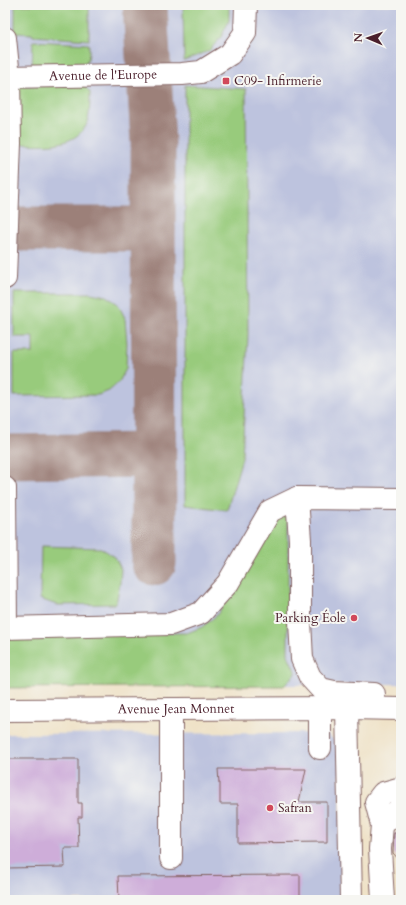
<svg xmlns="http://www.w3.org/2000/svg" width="406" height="905" viewBox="0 0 406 905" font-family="Cardo,serif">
<rect width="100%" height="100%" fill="#f6f6f2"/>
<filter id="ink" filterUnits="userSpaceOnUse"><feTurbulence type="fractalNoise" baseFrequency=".025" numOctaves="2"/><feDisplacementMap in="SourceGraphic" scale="8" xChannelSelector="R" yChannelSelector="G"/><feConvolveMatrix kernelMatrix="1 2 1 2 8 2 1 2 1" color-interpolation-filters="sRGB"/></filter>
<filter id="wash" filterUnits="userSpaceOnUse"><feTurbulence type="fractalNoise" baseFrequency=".012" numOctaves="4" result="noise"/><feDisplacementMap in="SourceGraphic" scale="16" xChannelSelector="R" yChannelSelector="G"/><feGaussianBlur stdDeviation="0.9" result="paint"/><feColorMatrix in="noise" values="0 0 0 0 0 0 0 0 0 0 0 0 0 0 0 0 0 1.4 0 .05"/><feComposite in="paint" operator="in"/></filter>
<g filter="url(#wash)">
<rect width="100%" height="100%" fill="#efe2c7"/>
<g fill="#bdc3de">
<path d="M 5,5 L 401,5 L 401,684 L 5,688 Z"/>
<path d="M 327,733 L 340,746 L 341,900 L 5,900 L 5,734 Z"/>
</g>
<g fill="#98cb7c" stroke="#717554">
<path d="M 15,5 L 88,5 L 89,7 L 89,40 L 33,36 L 32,34 L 15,33 Z"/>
<path d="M 183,5 L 229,5 L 229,21 L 221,37 L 209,51 L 184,61 Z"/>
<path d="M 33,41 L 89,44 C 89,54 90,62 81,68 L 32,68 Z"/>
<path d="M 83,85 L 90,92 C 90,102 90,122 84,129 C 68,149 39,144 16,144 L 16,89 L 20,86 Z"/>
<path d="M 185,85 L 246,89 L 248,334 L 242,458 L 227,510 L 185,505 Z"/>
<path d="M 14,293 L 91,293 L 106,296 L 118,304 L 125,318 L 127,343 L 126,369 L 119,382 L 109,391 L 98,395 L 14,396 L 14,353 L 33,353 L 33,337 L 14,337 Z"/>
<path d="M 281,513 L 281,517 L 288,517 L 288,655 L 296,673 L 284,686 L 5,688 L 5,634 L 187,633 L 202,627 L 217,615 Z"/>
<path d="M 41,546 L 101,548 L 115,557 L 121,569 L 120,583 L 116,604 L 57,605 L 40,599 Z"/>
</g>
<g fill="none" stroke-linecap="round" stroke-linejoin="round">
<g stroke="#9c8079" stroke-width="45">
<path d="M 145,5 L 153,143 L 154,563"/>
<path d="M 5,229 L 153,229"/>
<path d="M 5,457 L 153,455"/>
</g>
</g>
<g id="blocks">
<g fill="#ceadd9">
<path d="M 5,759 L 78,759 L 78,803 L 82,803 L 82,817 L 78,817 L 79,848 L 64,848 L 65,867 L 5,868 Z"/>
<path d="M 218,769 L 306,769 L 299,802 L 327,802 L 327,842 L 238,843 L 238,804 L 220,804 L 220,783 L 219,783 Z"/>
<path d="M 394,833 L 401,833 L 401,862 L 393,853 Z"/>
<path d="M 300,875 L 300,900 L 119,900 L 118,876 Z"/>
</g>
</g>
</g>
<g filter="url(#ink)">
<use href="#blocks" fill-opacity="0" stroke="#846362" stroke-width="1"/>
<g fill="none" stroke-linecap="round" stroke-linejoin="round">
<defs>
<g id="minor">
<path d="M 5,38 L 9,77 L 10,143 L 5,278"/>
<path id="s1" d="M 5,77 L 182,74 L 201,72 L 230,54 L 245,33 L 246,5"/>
<path d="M 5,488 L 6,628"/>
<path d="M 297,498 L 300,540 L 300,621 L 302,659 L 310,677 L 321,689 L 334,692 L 374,694"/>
<path d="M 5,628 L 171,624 L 201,613 L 228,583 L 270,511 L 297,498 L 401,499"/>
<path d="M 347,708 L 351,900"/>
<path d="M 171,709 L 171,858"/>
<path id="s2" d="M 5,710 L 347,708 L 401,709"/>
<path d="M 320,748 L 320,708"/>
<path d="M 382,825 L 401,807"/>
<path d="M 383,900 L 380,849 L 382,825 L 376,802 L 383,793 L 401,788"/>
</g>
</defs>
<use href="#minor" stroke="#846362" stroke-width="24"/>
<use href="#minor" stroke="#fff" stroke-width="22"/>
</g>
</g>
<g fill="#d1495b" stroke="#f6f6f2" stroke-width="1.5">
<rect x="222" y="77" width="8" height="8" rx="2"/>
<circle cx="354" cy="618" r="4"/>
<circle cx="270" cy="808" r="4"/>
</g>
<g text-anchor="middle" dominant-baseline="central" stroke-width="4" stroke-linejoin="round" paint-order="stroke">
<g font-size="13" fill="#4a1f2b" stroke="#f6f6f2">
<text stroke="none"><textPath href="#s1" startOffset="98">Avenue de l'Europe</textPath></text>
<text stroke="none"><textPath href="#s2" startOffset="171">Avenue Jean Monnet</textPath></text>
</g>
<g font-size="13" fill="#4a1f2b" stroke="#f6f6f2" text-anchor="start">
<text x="234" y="81">C09- Infirmerie</text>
<text x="346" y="618" text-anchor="end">Parking Éole</text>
<text x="278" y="808">Safran</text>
</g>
</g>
<rect width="406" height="905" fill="none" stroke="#f6f6f2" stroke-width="20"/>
<g transform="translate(368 38) rotate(272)" stroke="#f6f6f2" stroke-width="3" paint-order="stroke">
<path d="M0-3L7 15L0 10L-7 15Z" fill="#4a1f2b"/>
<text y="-6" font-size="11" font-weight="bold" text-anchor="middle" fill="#4a1f2b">N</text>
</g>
</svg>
